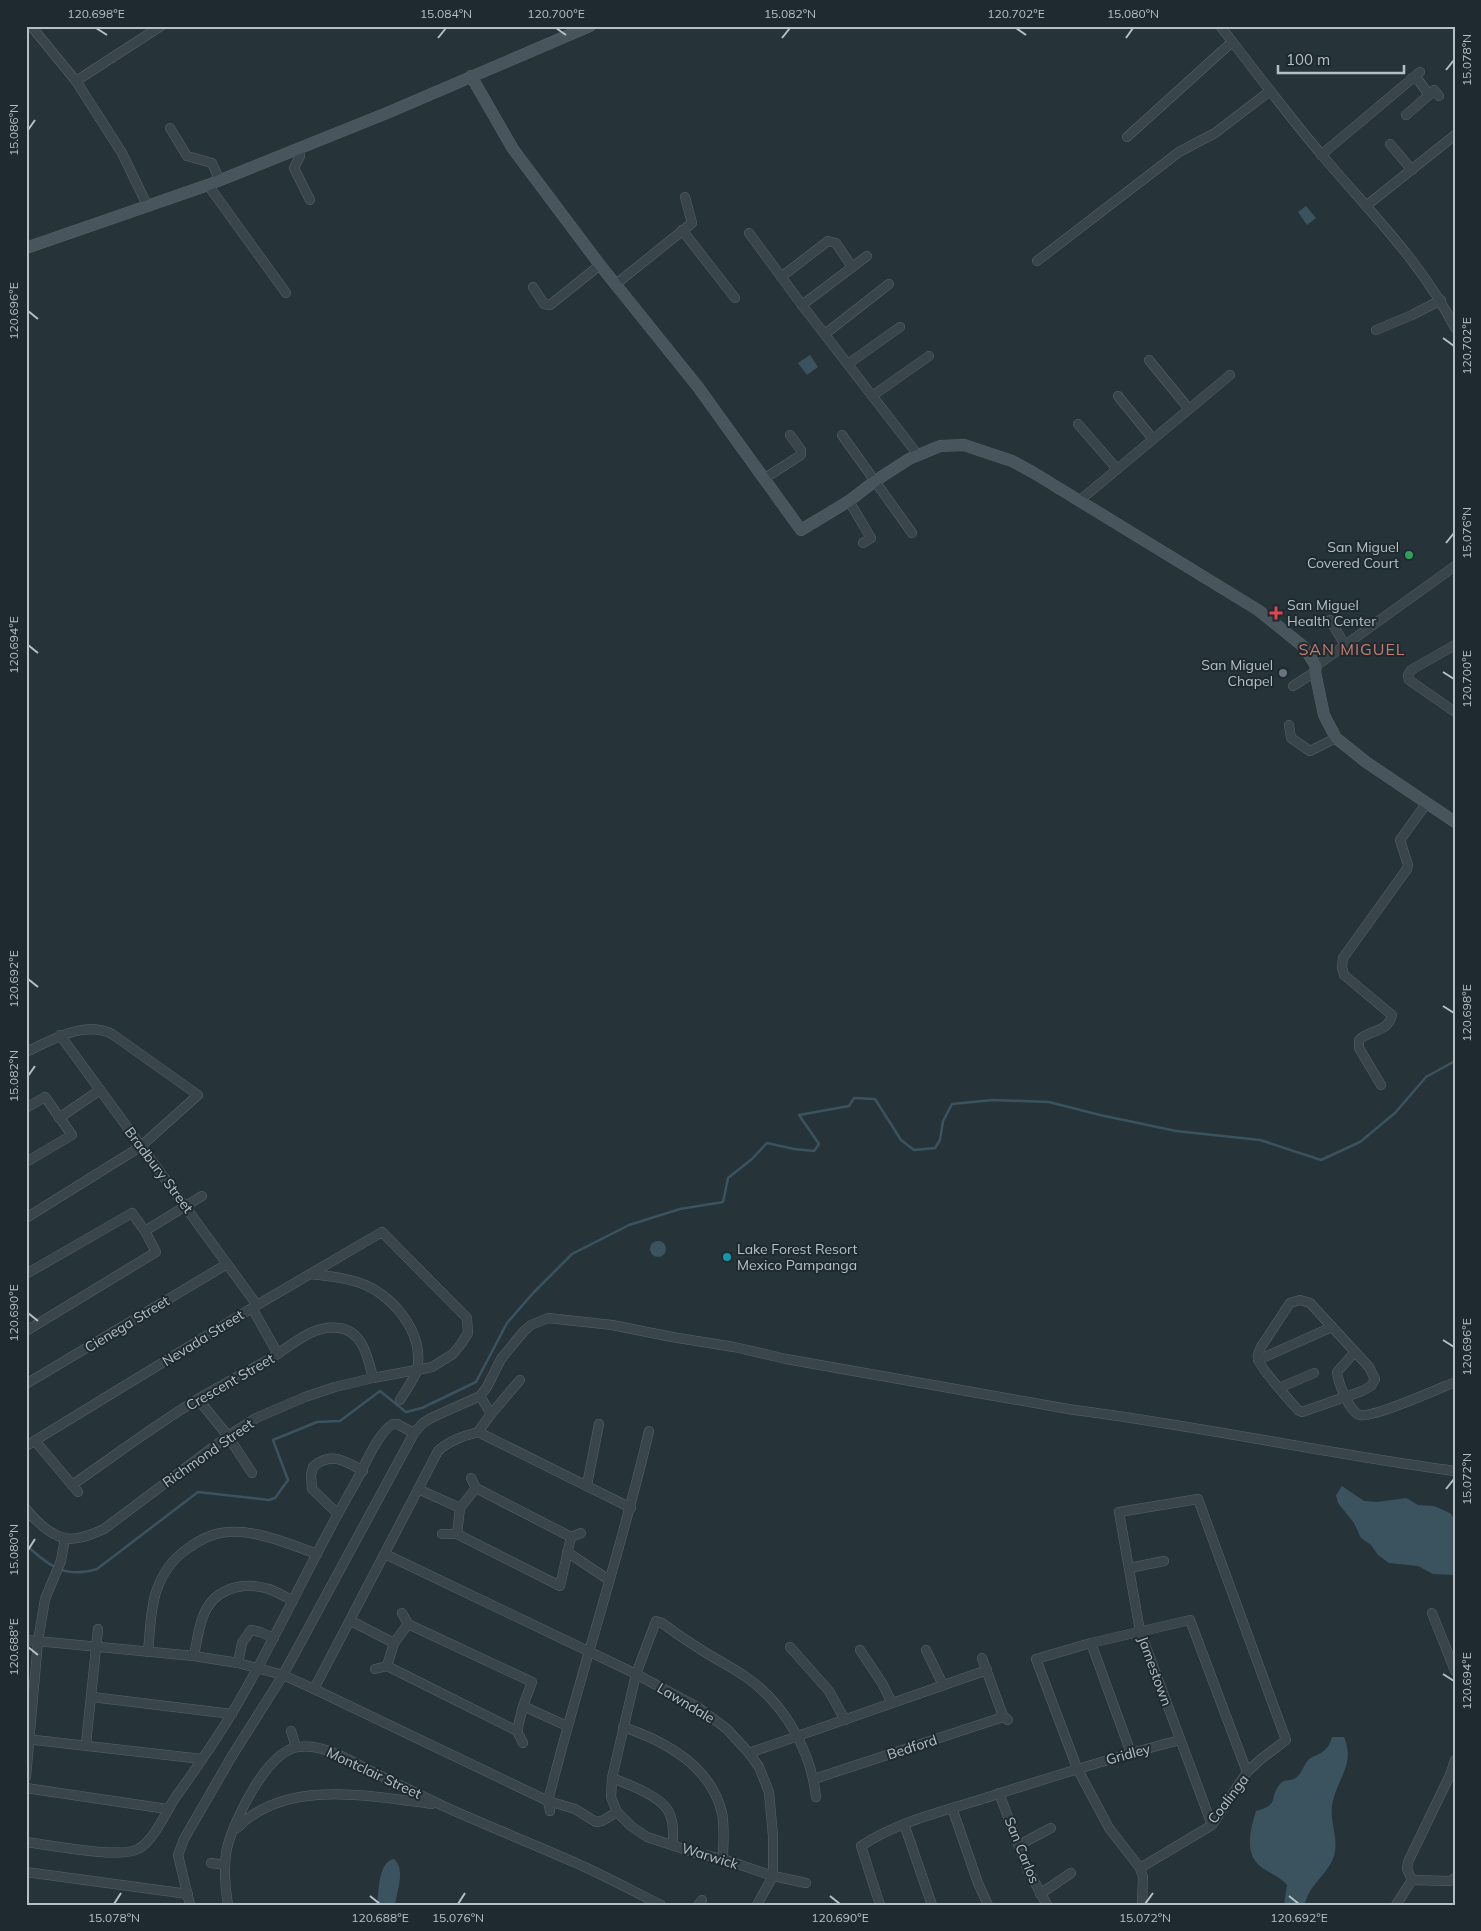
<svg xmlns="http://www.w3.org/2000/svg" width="1481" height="1931" viewBox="0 0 1481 1931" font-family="Mulish,sans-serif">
<rect width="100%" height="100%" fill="#263339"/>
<g fill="#3b535e">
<path d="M 1306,206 L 1316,218 L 1307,225 L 1298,212 Z"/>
<path d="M 810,355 L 818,367 L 807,375 L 798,363 Z"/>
<circle cx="658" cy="1249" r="8"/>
<path d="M 1342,1486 L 1364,1501 L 1377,1502 L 1406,1498 L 1418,1505 L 1434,1506 L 1450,1513 L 1455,1520 L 1455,1575 L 1433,1574 L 1418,1566 L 1389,1563 L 1378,1555 L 1371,1545 L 1361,1538 L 1354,1523 L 1338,1503 L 1336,1495 Z"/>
<path d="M 1332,1737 L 1344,1737 C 1356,1765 1336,1779 1332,1806 C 1330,1822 1339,1840 1334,1856 C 1328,1875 1308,1885 1305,1905 L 1284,1905 L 1287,1885 C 1280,1877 1273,1875 1264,1869 C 1243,1856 1250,1831 1256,1811 C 1281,1804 1268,1799 1280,1784 C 1284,1779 1289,1781 1294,1779 C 1301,1775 1302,1769 1306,1763 C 1313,1752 1326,1758 1332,1737 Z"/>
<path d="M 394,1859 C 406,1869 397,1891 395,1905 L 377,1905 C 379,1891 378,1862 394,1859 Z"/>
</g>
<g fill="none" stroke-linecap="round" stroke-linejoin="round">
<path stroke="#3b535e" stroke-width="2.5" d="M 26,1545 C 49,1566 65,1579 97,1569 L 198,1492 L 269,1500 L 275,1498 L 288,1480 L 273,1440 L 317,1422 L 340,1421 L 380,1391 L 406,1412 L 422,1408 L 476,1382 L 507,1323 L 534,1292 L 572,1254 L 629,1225 L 680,1209 L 723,1202 L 728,1178 L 752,1159 L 767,1143 L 794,1149 L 814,1151 L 819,1144 L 799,1115 L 849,1106 L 854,1098 L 875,1099 L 901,1140 L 914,1150 L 935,1148 L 940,1140 L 943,1121 L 952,1104 L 993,1100 L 1049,1102 L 1100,1115 L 1176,1131 L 1260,1140 L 1321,1160 L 1360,1142 L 1395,1113 L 1426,1077 L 1455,1061"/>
<defs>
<g id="street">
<path d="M 31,26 L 76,81 L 122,153 L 148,207"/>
<path d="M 1220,26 C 1254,69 1286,113 1321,154 C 1368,210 1422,262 1455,328"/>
<path d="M 1412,78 L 1419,81 L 1429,95 L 1434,90 L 1439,96"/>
<path d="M 76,81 L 161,26"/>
<path d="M 1406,115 L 1429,95"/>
<path d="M 170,128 L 187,156 L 212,163 L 219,179"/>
<path d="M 1127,137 L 1232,42"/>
<path d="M 1390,144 L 1412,170"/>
<path d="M 300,147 L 300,156 L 294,168 L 310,200"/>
<path d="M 1321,155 L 1420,72"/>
<path d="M 208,185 L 286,293"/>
<path d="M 1366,206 L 1455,135"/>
<path d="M 682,230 L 735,298"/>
<path d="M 749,233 L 802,305 L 918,455"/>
<path d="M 1037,261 L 1179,152 L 1215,133 L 1270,91"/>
<path d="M 781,277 L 828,241 L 836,243 L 852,267"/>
<path d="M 616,284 L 692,223 L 685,197"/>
<path d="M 533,287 L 544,304 L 550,305 L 600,265"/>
<path d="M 802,305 L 867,256"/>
<path d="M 1376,330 L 1412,315 L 1441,300"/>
<path d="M 825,334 L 889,284"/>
<path d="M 1149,360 L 1189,409"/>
<path d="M 848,364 L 900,327"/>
<path d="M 872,396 L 929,356"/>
<path d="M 1118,396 L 1153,439"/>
<path d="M 1078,424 L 1117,469"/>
<path d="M 842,435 L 912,533"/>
<path d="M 765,478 L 801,455 L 801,450 L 790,435"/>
<path d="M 849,501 L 871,538 L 863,543"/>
<path d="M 1079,501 L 1230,375"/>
<path d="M 1330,620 L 1345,645"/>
<path d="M 1455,645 L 1411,670 L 1408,675 L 1409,680 L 1455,712"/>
<path d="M 1316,666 L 1455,566"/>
<path d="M 1293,686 L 1315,672"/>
<path d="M 1289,725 L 1291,738 L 1310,751 L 1336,738"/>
<path d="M 60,1035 L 257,1305"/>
<path d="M 26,1052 C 52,1040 84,1020 112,1034 L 198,1095 L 140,1147 L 26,1218"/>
<path d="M 1381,1085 L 1359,1048 L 1359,1040 C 1370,1029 1388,1033 1392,1015 L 1344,975 L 1342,967 L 1343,958 L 1407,869 L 1408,865 L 1400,840 L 1426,804"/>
<path d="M 26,1108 L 45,1097 L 72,1135 L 26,1162"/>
<path d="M 59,1118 L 100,1090"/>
<path d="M 145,1231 L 202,1196"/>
<path d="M 26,1274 L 132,1213 L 145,1231 L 156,1252 L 26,1331"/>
<path d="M 311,1274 C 327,1276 342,1277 357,1282 C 391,1292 425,1332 417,1370 C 414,1380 405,1391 400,1400"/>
<path d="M 1300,1300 L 1310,1303 L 1369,1367 L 1375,1379 L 1371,1386 L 1362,1391 L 1302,1412 L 1298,1410 C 1290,1401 1260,1368 1258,1359 C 1257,1355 1259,1351 1261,1347 L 1290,1303 Z"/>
<path d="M 252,1308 L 278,1354"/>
<path d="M 1355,1352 L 1337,1372 C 1338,1382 1349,1412 1360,1415 C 1374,1418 1438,1389 1455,1382"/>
<path d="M 1258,1360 L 1332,1327"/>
<path d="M 26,1384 L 227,1264"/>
<path d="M 1279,1388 L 1314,1373"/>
<path d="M 480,1396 L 491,1414"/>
<path d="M 198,1399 L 228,1436 L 252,1473"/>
<path d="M 478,1432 L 631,1508"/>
<path d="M 36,1442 L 78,1492"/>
<path d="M 26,1446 L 252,1308 L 382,1232 L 467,1318 L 468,1333 L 461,1344 L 453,1354 L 432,1367 L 373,1378 L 335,1387 L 305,1397 L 256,1418 L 228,1436 L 104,1529 C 93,1534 77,1541 65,1538 C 50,1535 35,1520 26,1509"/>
<path d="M 471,1478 L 476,1488"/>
<path d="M 72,1485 C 114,1456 155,1425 198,1399 C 222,1385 247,1372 271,1358 C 291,1346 313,1324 339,1328 C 363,1331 368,1358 373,1378"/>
<path d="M 587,1485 L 599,1424"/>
<path d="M 476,1488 L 571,1537 L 560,1586 L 457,1534 L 460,1508 Z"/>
<path d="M 418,1489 L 460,1508"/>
<path d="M 338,1514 L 312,1489 L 311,1475 L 313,1467 C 330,1451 346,1461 363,1471"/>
<path d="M 442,1534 L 457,1534"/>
<path d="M 571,1537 L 581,1533"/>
<path d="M 567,1552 L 609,1580"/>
<path d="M 385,1554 L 636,1674 L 699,1708 L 727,1729 L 749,1753 L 759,1767 L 769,1792 L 773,1836 L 773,1876 L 757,1905"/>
<path d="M 1129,1568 L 1164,1561"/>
<path d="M 402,1613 L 408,1624"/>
<path d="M 1432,1613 L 1455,1671"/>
<path d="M 351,1621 L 394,1643"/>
<path d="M 408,1624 L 532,1682 L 523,1706 L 517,1731 L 387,1666 L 394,1643 Z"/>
<path d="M 26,1640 L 194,1656 L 238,1663 L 283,1675 L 314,1689 L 548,1801 L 575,1809 L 596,1822 L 602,1821 L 617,1812"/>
<path d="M 1091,1643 L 1131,1753"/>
<path d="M 790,1647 L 829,1691 L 845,1720"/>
<path d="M 860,1650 L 882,1683 L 892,1703"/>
<path d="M 926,1650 L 943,1685"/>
<path d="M 148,1652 C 150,1633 150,1611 156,1592 C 162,1574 171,1560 187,1549 C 194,1544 202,1539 210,1536 C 243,1523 286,1543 317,1554"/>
<path d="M 194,1656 C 197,1641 199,1622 207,1608 C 220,1586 247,1582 269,1589 C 277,1592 286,1597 293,1601"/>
<path d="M 982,1658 L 1003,1716"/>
<path d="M 238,1663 L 242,1643 L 251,1630 L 260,1632 L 274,1638"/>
<path d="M 375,1669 L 387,1666"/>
<path d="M 314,1689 L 438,1451 C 450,1440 464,1436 478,1432 L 491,1414 L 520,1380"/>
<path d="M 92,1697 L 232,1714"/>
<path d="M 523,1706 L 567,1726"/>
<path d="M 623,1727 C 665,1741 711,1766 722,1813 C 725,1828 723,1844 723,1859"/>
<path d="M 291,1731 L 296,1747"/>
<path d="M 517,1731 L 523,1743"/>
<path d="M 26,1739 L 202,1759"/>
<path d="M 86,1744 L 98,1629"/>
<path d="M 749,1753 L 987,1670"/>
<path d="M 26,1777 L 38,1641 L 45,1599 L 61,1561 L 65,1538"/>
<path d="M 612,1778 C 627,1784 658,1795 667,1809 C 674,1819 673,1833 673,1844"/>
<path d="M 814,1779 L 1000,1718 L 1003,1716 L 1008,1720"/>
<path d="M 26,1788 L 167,1809"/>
<path d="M 999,1793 L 1027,1868 L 1047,1905"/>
<path d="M 952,1808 L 978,1883 L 988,1905"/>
<path d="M 550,1811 L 548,1801 C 579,1677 620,1556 649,1431"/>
<path d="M 904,1824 L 932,1905"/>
<path d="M 237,1828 C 286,1778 370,1796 432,1804"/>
<path d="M 26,1842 C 50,1845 120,1859 138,1849 C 153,1842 166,1812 175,1798 C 195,1770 215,1742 232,1713 C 276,1640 310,1561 353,1487 C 363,1470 377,1433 393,1424 L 397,1424 L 414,1433"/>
<path d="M 1019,1845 L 1051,1828"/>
<path d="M 211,1863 L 225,1865"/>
<path d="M 1140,1868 L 1212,1825 L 1247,1772 L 1261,1759 L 1286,1740 L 1198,1499 L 1119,1512 L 1140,1631 L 1212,1825"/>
<path d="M 26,1872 L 188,1894"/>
<path d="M 1412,1880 L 1407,1869 L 1408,1862 L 1450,1775 L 1455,1760"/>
<path d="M 1412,1880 L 1450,1881 L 1455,1878"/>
<path d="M 806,1883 L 773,1876 L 723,1859 L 699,1854 L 647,1837 L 631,1826 L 617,1812 L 611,1797 L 612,1778 L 636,1674 L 656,1621 L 662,1623 C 674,1632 687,1641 700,1649 C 715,1659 732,1667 746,1677 C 785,1704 811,1751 816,1797"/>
<path d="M 1040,1894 L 1071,1873"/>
<path d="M 190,1905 L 178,1855 L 184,1839 L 232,1756 L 283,1675 L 414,1433 L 423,1423 L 431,1418 L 480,1396 L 487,1387 L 501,1359 L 524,1331 L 531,1325 L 548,1318 L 612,1325 L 672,1337 L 734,1347 L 786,1359 L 1074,1410 C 1201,1426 1327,1454 1455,1471"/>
<path d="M 228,1905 C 225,1886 223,1867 227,1848 C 234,1820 267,1751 298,1747 C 326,1743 355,1764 379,1775 C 400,1785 420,1795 441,1805 C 485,1825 531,1843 576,1863 C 605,1876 633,1891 661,1905"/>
<path d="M 698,1905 L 702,1900"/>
<path d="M 880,1905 L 861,1846 C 897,1822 941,1812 982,1799 C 1048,1778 1113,1757 1180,1740"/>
<path d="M 1142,1905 L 1143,1877 L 1140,1868 L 1109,1828 L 1077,1768 L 1036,1659 L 1091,1643 L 1190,1620 L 1247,1772"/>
<path d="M 1396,1905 L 1412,1880"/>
</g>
<g id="secondary">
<path d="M 471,76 L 513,149 L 600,265 L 698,387 L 801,530 L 849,501 L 875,481 L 909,459 L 940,446 L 964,445 L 1012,461 L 1034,473 L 1258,610 L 1304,647 L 1316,666 L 1315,672 L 1324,715 L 1336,738 L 1366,762 L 1455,822"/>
<path d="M 26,248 L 208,185 L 387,113 L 590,26"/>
</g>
</defs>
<use href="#street" stroke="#576368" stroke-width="10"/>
<use href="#secondary" stroke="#576368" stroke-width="12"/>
<use href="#street" stroke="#39454a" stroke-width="9"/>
<use href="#secondary" stroke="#48555c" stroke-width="11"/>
</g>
<path fill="none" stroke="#b5c0c5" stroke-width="2" d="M 96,28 L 107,35M 556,28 L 566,35M 1016,28 L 1026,35M 438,38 L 446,28M 782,38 L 790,28M 1126,38 L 1133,28M 1446,70 L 1454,60M 28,130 L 35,120M 28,311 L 38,319M 1443,338 L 1454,346M 1446,543 L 1454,533M 28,645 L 38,653M 1443,672 L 1454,679M 28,979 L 38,987M 1443,1006 L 1454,1013M 28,1076 L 35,1066M 28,1313 L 38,1321M 1443,1340 L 1454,1347M 1446,1489 L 1454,1479M 28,1550 L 35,1539M 28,1647 L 38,1655M 1443,1674 L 1454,1681M 370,1896 L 380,1904M 830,1896 L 840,1904M 1289,1896 L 1299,1904M 114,1904 L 121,1893M 458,1904 L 465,1893M 1145,1904 L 1153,1893"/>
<circle fill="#2e9e5b" stroke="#1e2a2f" stroke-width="2" cx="1409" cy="555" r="5"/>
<path fill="#e0444e" stroke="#1e2a2f" stroke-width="2" d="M1273.5 605.5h5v5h5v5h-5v5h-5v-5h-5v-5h5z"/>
<circle fill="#6b7280" stroke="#1e2a2f" stroke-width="2" cx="1283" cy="673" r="5"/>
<circle fill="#0f9aa8" stroke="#1e2a2f" stroke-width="2" cx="727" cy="1257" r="5"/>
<g text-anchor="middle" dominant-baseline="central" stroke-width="4" stroke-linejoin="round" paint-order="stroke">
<g font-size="14" fill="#b5c0c5" stroke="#1e2a2f" text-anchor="end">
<text x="1399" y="547">San Miguel<tspan x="1399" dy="16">Covered Court</tspan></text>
<text x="1287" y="605" text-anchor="start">San Miguel<tspan x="1287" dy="16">Health Center</tspan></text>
<text x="1273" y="665">San Miguel<tspan x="1273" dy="16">Chapel</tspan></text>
<text x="737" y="1249" text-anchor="start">Lake Forest Resort<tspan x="737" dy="16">Mexico Pampanga</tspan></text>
</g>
<g font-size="14" fill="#b5c0c5" stroke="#1e2a2f">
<text transform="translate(159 1170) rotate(53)">Bradbury Street</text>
<text transform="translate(127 1324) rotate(-31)">Cienega Street</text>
<text transform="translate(203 1338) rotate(-32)">Nevada Street</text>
<text transform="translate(230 1382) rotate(-30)">Crescent Street</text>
<text transform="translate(208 1453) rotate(-35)">Richmond Street</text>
<text transform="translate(1155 1671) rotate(70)">Jamestown</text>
<text transform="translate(686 1703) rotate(31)">Lawndale</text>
<text transform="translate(912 1747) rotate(-18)">Bedford</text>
<text transform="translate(1128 1754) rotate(-15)">Gridley</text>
<text transform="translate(374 1773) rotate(25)">Montclair Street</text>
<text transform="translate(1228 1799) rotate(-53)">Coalinga</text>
<text transform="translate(1022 1850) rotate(68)">San Carlos</text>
<text transform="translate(710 1856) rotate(17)">Warwick</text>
</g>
<g font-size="16" letter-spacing="1" fill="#c77c6e" stroke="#1e2a2f">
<text x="1352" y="649">SAN MIGUEL</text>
</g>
</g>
<rect width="1481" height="1931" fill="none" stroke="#1e2a2f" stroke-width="55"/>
<path d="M1278 65v8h126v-8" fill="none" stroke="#b5c0c5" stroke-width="2.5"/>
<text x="1286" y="65" font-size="15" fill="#b5c0c5" stroke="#1e2a2f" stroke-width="4" paint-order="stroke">100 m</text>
<rect x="28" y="28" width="1426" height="1876" fill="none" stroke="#b5c0c5" stroke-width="2"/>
<g font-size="12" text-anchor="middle" fill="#b5c0c5">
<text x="96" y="18">120.698°E</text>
<text x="446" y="18">15.084°N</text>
<text x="556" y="18">120.700°E</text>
<text x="790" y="18">15.082°N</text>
<text x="1016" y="18">120.702°E</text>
<text x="1133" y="18">15.080°N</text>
<text transform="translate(1467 60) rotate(-90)" y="4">15.078°N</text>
<text transform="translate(14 130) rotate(-90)" y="4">15.086°N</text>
<text transform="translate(14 311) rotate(-90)" y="4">120.696°E</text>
<text transform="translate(1467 346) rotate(-90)" y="4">120.702°E</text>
<text transform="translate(1467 533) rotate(-90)" y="4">15.076°N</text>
<text transform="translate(14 645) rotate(-90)" y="4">120.694°E</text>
<text transform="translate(1467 679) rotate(-90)" y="4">120.700°E</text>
<text transform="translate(14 979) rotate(-90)" y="4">120.692°E</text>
<text transform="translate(1467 1013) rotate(-90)" y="4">120.698°E</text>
<text transform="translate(14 1076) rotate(-90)" y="4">15.082°N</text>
<text transform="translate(14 1313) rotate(-90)" y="4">120.690°E</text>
<text transform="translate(1467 1347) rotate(-90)" y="4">120.696°E</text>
<text transform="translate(1467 1479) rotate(-90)" y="4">15.072°N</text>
<text transform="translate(14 1550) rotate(-90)" y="4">15.080°N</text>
<text transform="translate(14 1647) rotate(-90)" y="4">120.688°E</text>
<text transform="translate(1467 1681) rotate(-90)" y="4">120.694°E</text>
<text x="114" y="1922">15.078°N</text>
<text x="380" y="1922">120.688°E</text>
<text x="458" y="1922">15.076°N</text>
<text x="840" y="1922">120.690°E</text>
<text x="1145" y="1922">15.072°N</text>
<text x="1299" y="1922">120.692°E</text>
</g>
</svg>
